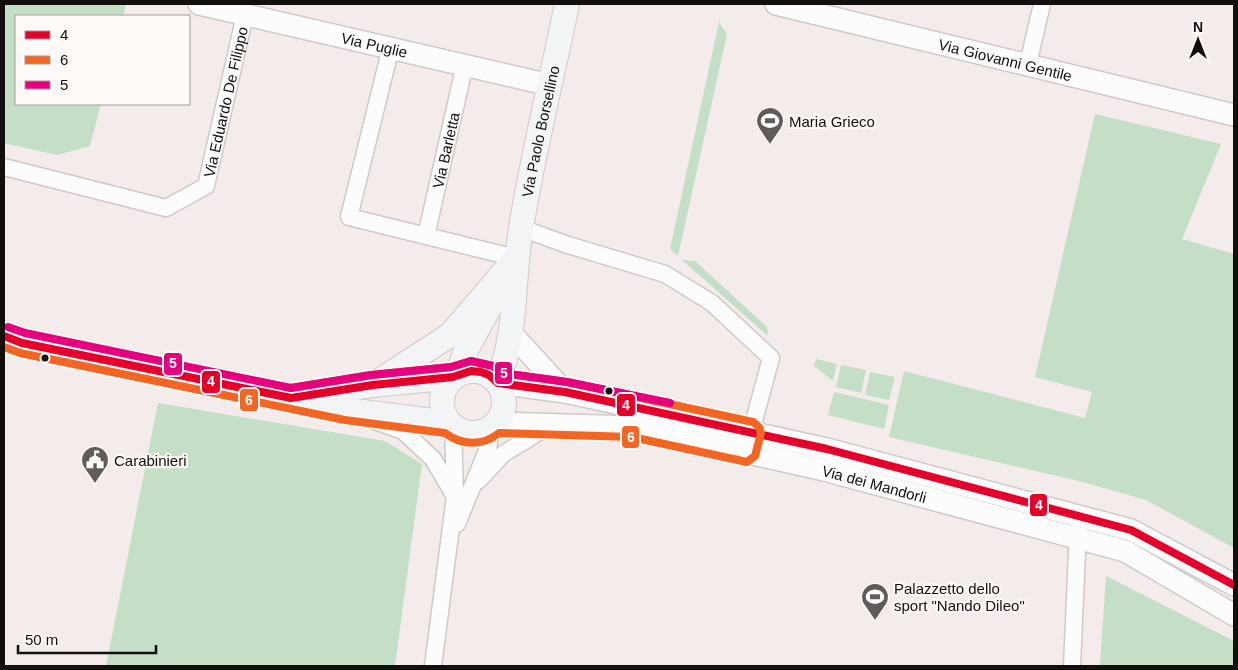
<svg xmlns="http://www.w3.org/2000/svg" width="1238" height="670" viewBox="0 0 1238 670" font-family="Arial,sans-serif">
<rect width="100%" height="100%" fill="#f3ecea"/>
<g fill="#c4dec7">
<path d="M 4,4 L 126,4 L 123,16 L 16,16 L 16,104 L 101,104 L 90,146 L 57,155 L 4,143 Z"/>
<path d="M 719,22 L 727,34 L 678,256 L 670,249 Z"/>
<path d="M 1095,114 L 1221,144 L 1182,239 L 1234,254 L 1234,548 L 1146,500 L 1083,482 L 889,437 L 904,371 L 1085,418 L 1092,392 L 1035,377 Z"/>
<path d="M 682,260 L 695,261 L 767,327 L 768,336 Z"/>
<path d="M 816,359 L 837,364 L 833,381 L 814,366 Z"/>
<path d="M 841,365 L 866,370 L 861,393 L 836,387 Z"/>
<path d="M 870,372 L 895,377 L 889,400 L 865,395 Z"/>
<path d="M 834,392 L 889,405 L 884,429 L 828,415 Z"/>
<path d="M 158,403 L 385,441 L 422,464 L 395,666 L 106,666 Z"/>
<path d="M 1106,576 L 1234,641 L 1234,666 L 1100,666 Z"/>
</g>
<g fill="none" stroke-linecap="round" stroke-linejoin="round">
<defs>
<g id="minor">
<path d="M 391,47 L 349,217 L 516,258"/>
<path d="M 1028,64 L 1042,4"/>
<path id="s1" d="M 4,167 L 166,208 L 206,186 L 245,15"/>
<path d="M 521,228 L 568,245 L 665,274 L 712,303 L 771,358 L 751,432"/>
<path id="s2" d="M 426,236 L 465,64"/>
<path d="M 375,421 L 403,431 L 433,459 L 454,495"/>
<path d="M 479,480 L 503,454 L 549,426"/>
<path d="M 457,524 L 488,448 L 492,427"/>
<path d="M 433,666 L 455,496 L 453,426"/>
<path d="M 1072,666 L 1078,529"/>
</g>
<g id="tertiary">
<path id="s3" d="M 199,4 L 550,85"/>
<path id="s4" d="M 776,4 L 1234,115"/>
<path d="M 511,333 L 565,392"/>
<path d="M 498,383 L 565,392 L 827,449 L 1131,530 L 1234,585"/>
<path id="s5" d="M 496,423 L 633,427 L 824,470 L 1125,551 L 1234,615"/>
</g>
<g id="secondary">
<path d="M 4,336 L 22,343 L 347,410 L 449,423"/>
<circle cx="473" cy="402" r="31"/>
<path d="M 458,375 L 465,352 L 494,299"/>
<path id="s6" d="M 497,382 C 518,333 512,280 521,228 C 533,153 552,78 567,4"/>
<path d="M 373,385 L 450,335 L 516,258"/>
<path d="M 305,395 L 373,385 L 453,377"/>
</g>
</defs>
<use href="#minor" stroke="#cfc9c7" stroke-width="19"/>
<use href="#tertiary" stroke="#cfc9c7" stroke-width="24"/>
<use href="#secondary" stroke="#cfc9c7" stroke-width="26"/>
<use href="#minor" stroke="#fdfcfc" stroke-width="16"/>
<use href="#tertiary" stroke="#fdfcfc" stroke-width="21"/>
<use href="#secondary" stroke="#f3f4f6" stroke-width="24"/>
<defs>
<path id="bus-1" d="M 4,336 L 22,343 L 291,398 L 373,385 L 453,377 L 471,371 L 481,372 L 489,375 L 498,383 L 565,392 L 827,449 L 1131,530 L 1234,585"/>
<path id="bus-2" d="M 4,347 L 20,353 L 345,420 L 445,433 C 462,446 483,446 499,433 L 632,437 L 747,462 L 755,456 L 761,433 L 759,427 L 753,422 L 567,382 L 502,373 L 493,366 L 471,361 L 451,367 L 371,375 L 290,388"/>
<path id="bus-3" d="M 8,327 L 25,333 L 291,388 L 371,375 L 451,367 L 471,361 L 493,366 L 502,373 L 567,382 L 670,403"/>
</defs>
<use href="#bus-1" stroke="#fffaf8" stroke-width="11"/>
<use href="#bus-2" stroke="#fffaf8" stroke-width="11"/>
<use href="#bus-3" stroke="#fffaf8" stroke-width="11"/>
<use href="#bus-1" stroke="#e4002b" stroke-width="8"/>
<use href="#bus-2" stroke="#f26522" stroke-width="8"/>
<use href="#bus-3" stroke="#e5007d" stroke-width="8"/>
</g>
<defs>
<symbol id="stadium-pin" viewBox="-11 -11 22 30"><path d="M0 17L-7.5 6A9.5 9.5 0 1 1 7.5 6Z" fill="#615c5a" stroke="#fffaf8"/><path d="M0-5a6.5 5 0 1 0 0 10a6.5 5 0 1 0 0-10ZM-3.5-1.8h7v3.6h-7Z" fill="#fff"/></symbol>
<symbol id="civic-pin" viewBox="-11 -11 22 30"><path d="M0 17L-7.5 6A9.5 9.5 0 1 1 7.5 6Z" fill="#615c5a" stroke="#fffaf8"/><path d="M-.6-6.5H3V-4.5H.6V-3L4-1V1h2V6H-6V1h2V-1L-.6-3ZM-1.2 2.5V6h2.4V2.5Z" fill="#fff"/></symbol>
</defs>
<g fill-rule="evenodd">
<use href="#stadium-pin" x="754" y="105" width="32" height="43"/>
<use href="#civic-pin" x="79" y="444" width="32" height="43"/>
<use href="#stadium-pin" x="859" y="581" width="32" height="43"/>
</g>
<g fill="#130f0d" stroke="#fffaf8" stroke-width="2">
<circle cx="45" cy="358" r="4.5"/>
<circle cx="609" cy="391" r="4.5"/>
</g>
<g text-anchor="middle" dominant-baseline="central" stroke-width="4.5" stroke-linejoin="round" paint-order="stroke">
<g font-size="15" fill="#130f0d" stroke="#fffaf8">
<text stroke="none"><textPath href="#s3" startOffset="180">Via Puglie</textPath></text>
<text stroke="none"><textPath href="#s4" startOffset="236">Via Giovanni Gentile</textPath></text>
<text stroke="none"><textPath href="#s1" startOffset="299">Via Eduardo De Filippo</textPath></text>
<text stroke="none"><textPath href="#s6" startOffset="255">Via Paolo Borsellino</textPath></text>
<text stroke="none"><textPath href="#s2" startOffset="88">Via Barletta</textPath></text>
<text stroke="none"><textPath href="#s5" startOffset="385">Via dei Mandorli</textPath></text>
</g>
<g font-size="15" fill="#130f0d" stroke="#fffaf8" text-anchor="start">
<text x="789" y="121">Maria Grieco</text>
<text x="114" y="460">Carabinieri</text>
<text x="894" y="588">Palazzetto dello<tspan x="894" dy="17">sport "Nando Dileo"</tspan></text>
</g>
</g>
<g stroke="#fffaf8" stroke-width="2">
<rect x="163" y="352" width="20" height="24" rx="5" fill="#e5007d"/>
<rect x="494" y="361" width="19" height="24" rx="5" fill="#e5007d"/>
<rect x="201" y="370" width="20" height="24" rx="5" fill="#e4002b"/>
<rect x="239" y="388" width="20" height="24" rx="5" fill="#f26522"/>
<rect x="616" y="393" width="20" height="24" rx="5" fill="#e4002b"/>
<rect x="621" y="425" width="19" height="24" rx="5" fill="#f26522"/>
<rect x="1029" y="493" width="19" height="24" rx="5" fill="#e4002b"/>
</g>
<g font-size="14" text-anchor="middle" font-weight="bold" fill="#fff">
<text x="173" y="368">5</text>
<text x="504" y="378">5</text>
<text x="211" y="386">4</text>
<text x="249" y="405">6</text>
<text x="626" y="410">4</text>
<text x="631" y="442">6</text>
<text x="1039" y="510">4</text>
</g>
<rect width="1238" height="670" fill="none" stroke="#130f0d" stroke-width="10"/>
<rect x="15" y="15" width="175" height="90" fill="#fffaf8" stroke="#a19c9a"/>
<rect x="25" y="31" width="25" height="8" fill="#e4002b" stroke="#a19c9a"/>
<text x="60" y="40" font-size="15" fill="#130f0d">4</text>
<rect x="25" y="56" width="25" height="8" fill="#f26522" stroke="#a19c9a"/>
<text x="60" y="65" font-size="15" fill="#130f0d">6</text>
<rect x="25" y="81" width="25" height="8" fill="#e5007d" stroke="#a19c9a"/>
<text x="60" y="90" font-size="15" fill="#130f0d">5</text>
<g transform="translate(1198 40)" stroke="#fffaf8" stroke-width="4" paint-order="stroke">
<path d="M0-4L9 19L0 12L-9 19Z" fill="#130f0d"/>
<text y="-8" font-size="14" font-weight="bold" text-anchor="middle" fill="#130f0d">N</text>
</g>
<path d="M18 645v8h138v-8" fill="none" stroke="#130f0d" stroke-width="2.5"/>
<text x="25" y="645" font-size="15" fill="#130f0d" stroke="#fffaf8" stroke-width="4" paint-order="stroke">50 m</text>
</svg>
